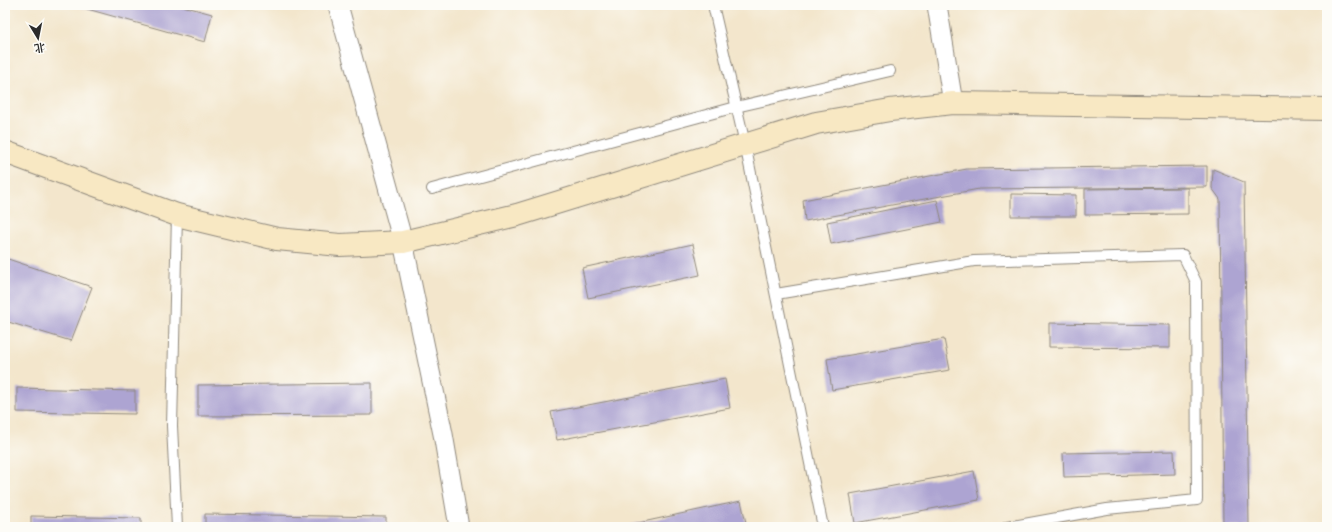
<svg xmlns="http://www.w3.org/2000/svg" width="1332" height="532" viewBox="0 0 1332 532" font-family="Vollkorn,'Noto Serif SC',serif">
<rect width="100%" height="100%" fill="#fdfcf7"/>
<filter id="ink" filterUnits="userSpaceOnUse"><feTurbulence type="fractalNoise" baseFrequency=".025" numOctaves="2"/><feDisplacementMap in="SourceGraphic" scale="8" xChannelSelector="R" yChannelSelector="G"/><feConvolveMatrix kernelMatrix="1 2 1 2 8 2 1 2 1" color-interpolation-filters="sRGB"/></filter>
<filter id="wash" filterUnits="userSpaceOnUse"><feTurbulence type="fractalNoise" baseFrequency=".012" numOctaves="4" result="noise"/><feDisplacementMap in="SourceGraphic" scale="16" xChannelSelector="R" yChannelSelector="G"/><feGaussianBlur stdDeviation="0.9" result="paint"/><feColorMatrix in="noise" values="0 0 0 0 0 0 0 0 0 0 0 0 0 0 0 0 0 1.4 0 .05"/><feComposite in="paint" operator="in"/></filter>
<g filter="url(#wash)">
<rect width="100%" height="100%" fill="#f3e6cc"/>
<g id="blocks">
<g fill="#ada4d2">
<path d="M 73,5 L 179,5 L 212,14 L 205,42 Z"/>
<path d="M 1207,166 L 1207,187 L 979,189 L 805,221 L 803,200 L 967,169 Z"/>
<path d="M 1213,169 L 1244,182 L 1249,527 L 1223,527 L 1220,199 L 1212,188 Z"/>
<path d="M 1188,188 L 1188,214 L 1085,215 L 1085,189 Z"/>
<path d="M 1011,194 L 1076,195 L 1076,216 L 1011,216 Z"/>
<path d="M 937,200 L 942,222 L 831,244 L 827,222 Z"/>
<path d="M 693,244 L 700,275 L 588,298 L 582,268 Z"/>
<path d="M 5,258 L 92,287 L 71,341 L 5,321 Z"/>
<path d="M 1049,323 L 1170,325 L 1170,348 L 1049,347 Z"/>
<path d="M 944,339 L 950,370 L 832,390 L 827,359 Z"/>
<path d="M 725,379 L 730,408 L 557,440 L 551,412 Z"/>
<path d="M 372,383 L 372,415 L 198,416 L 198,385 Z"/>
<path d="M 17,388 L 135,391 L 135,414 L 17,412 Z"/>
<path d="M 1174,451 L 1175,474 L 1064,477 L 1063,453 Z"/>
<path d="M 974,471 L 979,500 L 855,523 L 850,494 Z"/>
<path d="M 741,501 L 747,527 L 624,527 L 624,526 Z"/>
<path d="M 205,514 L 386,517 L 386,527 L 205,527 Z"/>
<path d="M 31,516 L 141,518 L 141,527 L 31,527 Z"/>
</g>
</g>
</g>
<g filter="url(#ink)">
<use href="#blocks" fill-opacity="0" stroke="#8f887c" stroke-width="1"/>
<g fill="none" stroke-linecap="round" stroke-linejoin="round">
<defs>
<g id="lane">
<path d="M 713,5 L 745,144 L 823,527"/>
<path d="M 432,189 L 736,107 L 890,71"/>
<path d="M 776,294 L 974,261 L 1183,255 L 1196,282 L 1197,500 L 1107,509 L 1007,527"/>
<path d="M 177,527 L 172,426 L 177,215"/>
</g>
<g id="street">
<path d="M 338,5 L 403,242 L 443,434 L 459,527"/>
<path d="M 937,5 L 953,103"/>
</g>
<path id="secondary" d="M 5,152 L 177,215 L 277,239 L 340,245 L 403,242 L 517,215 L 816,123 L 890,110 L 953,103 L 1327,109"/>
</defs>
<use href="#lane" stroke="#8f887c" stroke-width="12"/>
<use href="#street" stroke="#8f887c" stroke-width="21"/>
<use href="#secondary" stroke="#8f887c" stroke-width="24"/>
<use href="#lane" stroke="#fff" stroke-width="10"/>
<use href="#street" stroke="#fff" stroke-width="19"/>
<use href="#secondary" stroke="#f8e8c3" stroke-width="22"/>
</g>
</g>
<rect width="1332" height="532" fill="none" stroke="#fdfcf7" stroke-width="20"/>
<g transform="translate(38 38) rotate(170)" stroke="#fdfcf7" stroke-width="3" paint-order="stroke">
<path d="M0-3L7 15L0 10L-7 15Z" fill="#2b2b2b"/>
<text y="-6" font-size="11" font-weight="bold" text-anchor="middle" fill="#2b2b2b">北</text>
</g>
</svg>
